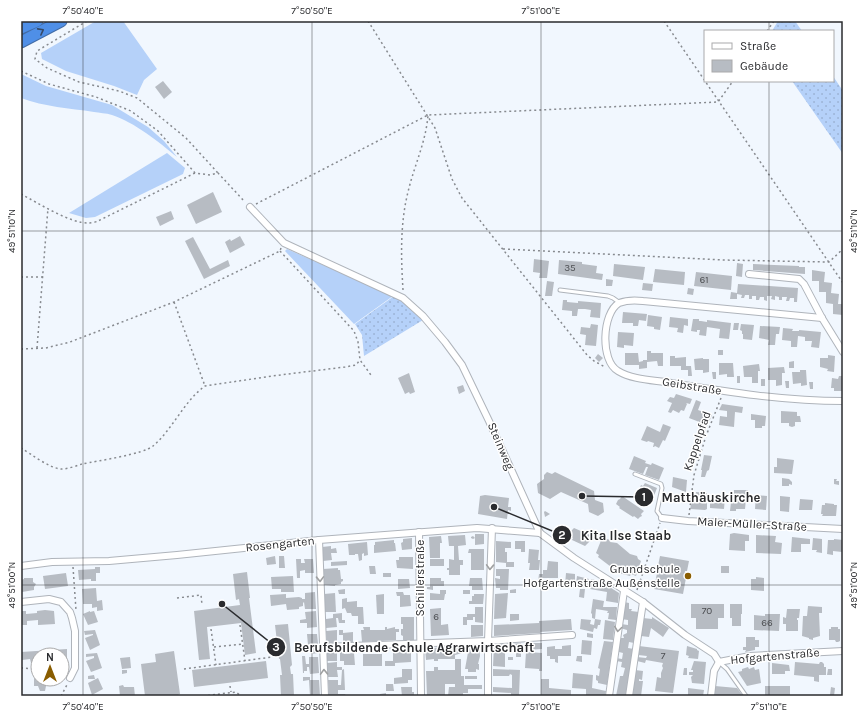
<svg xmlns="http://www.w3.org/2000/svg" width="864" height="717" viewBox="0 0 864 717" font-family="Karla,sans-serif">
<defs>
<pattern id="garden-dots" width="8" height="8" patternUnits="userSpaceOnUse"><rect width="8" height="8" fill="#b5d1f9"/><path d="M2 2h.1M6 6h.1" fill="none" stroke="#9cb4d6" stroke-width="1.8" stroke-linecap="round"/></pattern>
</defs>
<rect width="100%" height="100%" fill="#f1f7fe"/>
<g fill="#b5d1f9">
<path d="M 96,21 L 123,21 L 157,69 L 144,80 L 137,95 L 114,86 L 66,71 L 42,59 L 41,53 Z"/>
<path d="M 21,74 L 46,86 L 112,105 L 148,127 L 164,141 L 177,157 C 159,142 134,122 112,115 C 106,113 99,113 94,112 C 69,108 45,107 21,98 Z"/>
<path d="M 167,153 L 185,168 L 183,174 L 95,217 L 86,218 L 69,213 Z"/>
<path d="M 287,249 L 393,296 L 354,324 L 285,251 Z"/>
</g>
<g fill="url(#garden-dots)">
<path d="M 778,21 L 795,21 L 802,31 L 772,31 Z"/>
<path d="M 833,76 L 843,91 L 843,154 L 792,81 L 833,81 Z"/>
<path d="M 394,296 L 406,304 L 423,320 L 364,356 L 362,335 L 355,324 Z"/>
</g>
<g fill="#b7bcc3">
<path d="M 163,81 L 172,92 L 164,99 L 155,87 Z"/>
<path d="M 213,192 L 222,212 L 196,224 L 187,205 Z"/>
<path d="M 171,211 L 174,219 L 160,226 L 156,217 Z"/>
<path d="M 240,236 L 245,245 L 230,253 L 225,242 L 230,239 L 231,241 Z"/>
<path d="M 193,237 L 210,269 L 228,260 L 230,266 L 204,279 L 185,241 Z"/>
<path d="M 534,259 L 549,261 L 547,278 L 539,278 L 540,273 L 533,272 Z"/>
<path d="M 559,260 L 582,262 L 582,264 L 597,266 L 596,273 L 603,274 L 602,280 L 558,274 Z"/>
<path d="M 737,263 L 743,264 L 742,277 L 736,276 Z"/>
<path d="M 614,264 L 645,267 L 643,280 L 613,276 Z"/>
<path d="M 753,264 L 799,266 L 799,267 L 805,267 L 805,274 L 753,270 Z"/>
<path d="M 655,269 L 685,272 L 684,285 L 653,282 Z"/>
<path d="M 812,270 L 825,272 L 824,282 L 832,283 L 831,293 L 839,294 L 838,304 L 843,304 L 843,315 L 833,314 L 833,304 L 826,303 L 826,292 L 819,292 L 819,281 L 812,281 Z"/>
<path d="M 696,272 L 732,276 L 731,290 L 694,286 Z"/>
<path d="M 606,279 L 613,280 L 612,286 L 606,286 Z"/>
<path d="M 547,281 L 554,282 L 552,296 L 545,296 Z"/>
<path d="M 643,283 L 653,284 L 652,291 L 642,290 Z"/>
<path d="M 738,284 L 798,288 L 797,302 L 794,302 L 794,298 L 790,298 L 789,301 L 786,301 L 787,297 L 782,297 L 782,300 L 779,300 L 779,297 L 775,296 L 775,300 L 771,299 L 772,296 L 767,296 L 767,301 L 764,300 L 764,297 L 760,297 L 759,300 L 756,300 L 756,296 L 752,296 L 752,299 L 749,299 L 749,295 L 745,295 L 744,298 L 741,298 L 742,295 L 737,294 L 737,299 L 730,299 L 731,292 L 737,293 Z"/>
<path d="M 688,288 L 694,289 L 693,295 L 687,294 Z"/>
<path d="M 563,300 L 567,300 L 567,302 L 578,303 L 578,301 L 601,303 L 600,318 L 590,317 L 591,310 L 585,309 L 578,309 L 577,316 L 572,316 L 572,311 L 562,310 Z"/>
<path d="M 623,312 L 647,314 L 646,321 L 639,320 L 638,326 L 633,326 L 633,323 L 622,323 Z"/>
<path d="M 648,315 L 662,317 L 660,330 L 654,329 L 654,327 L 647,326 Z"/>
<path d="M 670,317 L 688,319 L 688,326 L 684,325 L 683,333 L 677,332 L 678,328 L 669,327 Z"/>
<path d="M 693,319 L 699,319 L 699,321 L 701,321 L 707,322 L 707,320 L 731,323 L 729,339 L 719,338 L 720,329 L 707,327 L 706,336 L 699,335 L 700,330 L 697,330 L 697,332 L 691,331 Z"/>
<path d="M 734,323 L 739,323 L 738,330 L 733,330 Z"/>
<path d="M 591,324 L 598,325 L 596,346 L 585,345 L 586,335 L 580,334 L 581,327 L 590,328 Z"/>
<path d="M 741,324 L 754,325 L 752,340 L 743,339 L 743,334 L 742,334 L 742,331 L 740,330 Z"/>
<path d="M 760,326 L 780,327 L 779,334 L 776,334 L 775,345 L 768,345 L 769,340 L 759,338 Z"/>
<path d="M 783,328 L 793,329 L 792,331 L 799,331 L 799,330 L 821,332 L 819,348 L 811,347 L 812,341 L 805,341 L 805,337 L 798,336 L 797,347 L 791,347 L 791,341 L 782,340 Z"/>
<path d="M 618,332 L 634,333 L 633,346 L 624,345 L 624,348 L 617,347 Z"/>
<rect x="718" y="350" width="5" height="5"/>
<path d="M 647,351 L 651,351 L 651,353 L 663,353 L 663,366 L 658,366 L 657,361 L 647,362 L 647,368 L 639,369 L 639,365 L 625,365 L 625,353 L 638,353 L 639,362 L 643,361 L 643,360 L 647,360 Z"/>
<path d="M 598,354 L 603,358 L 599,362 L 595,358 Z"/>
<path d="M 828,355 L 835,356 L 834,372 L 827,371 L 828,369 L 820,367 L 820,358 L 828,358 Z"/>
<path d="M 670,356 L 675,356 L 675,358 L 686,357 L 686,366 L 691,366 L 692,376 L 688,376 L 688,370 L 681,370 L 681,366 L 670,366 Z"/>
<path d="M 703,358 L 703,359 L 709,359 L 709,372 L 703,373 L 703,370 L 695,370 L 694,359 Z"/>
<path d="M 794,361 L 794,368 L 789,368 L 789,362 Z"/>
<path d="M 719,363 L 733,363 L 734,377 L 727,377 L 727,374 L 719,375 Z"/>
<path d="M 759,364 L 760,371 L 758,371 L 758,383 L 752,383 L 752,377 L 744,377 L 743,366 Z"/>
<path d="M 784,367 L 785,373 L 782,373 L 782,385 L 776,386 L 776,380 L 768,380 L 768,368 Z"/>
<path d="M 800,370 L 806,370 L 807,385 L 801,386 L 801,383 L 793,384 L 792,372 L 800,372 Z"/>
<path d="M 712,372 L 716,372 L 716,379 L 713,379 Z"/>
<path d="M 409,373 L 415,392 L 410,394 L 409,392 L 405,394 L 398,378 Z"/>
<rect x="737" y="376" width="3" height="7"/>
<path d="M 839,376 L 843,376 L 843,391 L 834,391 L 834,388 L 831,388 L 832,378 L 838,379 Z"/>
<rect x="761" y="379" width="4" height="7"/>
<path d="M 785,381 L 789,381 L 789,388 L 786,388 Z"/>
<path d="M 809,382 L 813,382 L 813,389 L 810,389 Z"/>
<path d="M 463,385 L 465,391 L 459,394 L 457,387 Z"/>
<path d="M 676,394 L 692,399 L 690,404 L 686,403 L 687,404 L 684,411 L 681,410 L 679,413 L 673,410 L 671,413 L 668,412 L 672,403 L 667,401 L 670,397 L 674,398 Z"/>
<path d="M 696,400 L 701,402 L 698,410 L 712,415 L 705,431 L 699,429 L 702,423 L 689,418 Z"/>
<path d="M 722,404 L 743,407 L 742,413 L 735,412 L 734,427 L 719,425 L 720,416 L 727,417 L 727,411 L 719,410 Z"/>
<path d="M 781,411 L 797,412 L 797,416 L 800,416 L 801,422 L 795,422 L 795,426 L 792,427 L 789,426 L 789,423 L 781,423 Z"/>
<path d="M 751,414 L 766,416 L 765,426 L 762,426 L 762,428 L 755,428 L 755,420 L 751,420 Z"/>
<path d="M 663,424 L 671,427 L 665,441 L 663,440 L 659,448 L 655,446 L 654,447 L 653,447 L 654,443 L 648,441 L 647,442 L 641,440 L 647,426 L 660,432 Z"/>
<path d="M 704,455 L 712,456 L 709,470 L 707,471 L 705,477 L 701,477 L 702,470 L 701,470 Z"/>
<path d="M 634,456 L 646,461 L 645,463 L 651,465 L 652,463 L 664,468 L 659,480 L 645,475 L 648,467 L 646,467 L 643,474 L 629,469 Z"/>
<path d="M 777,458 L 794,460 L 792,474 L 774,473 L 774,467 L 777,467 Z"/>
<path d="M 547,472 L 552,474 L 555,472 L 594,491 L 595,500 L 603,503 L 604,512 L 598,516 L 589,512 L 588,504 L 561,492 L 550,499 L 538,493 L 537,484 L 544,479 L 544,475 Z"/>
<path d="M 673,477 L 687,480 L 686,492 L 672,487 Z"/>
<path d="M 782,478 L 789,479 L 792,482 L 792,485 L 789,484 L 789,486 L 782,486 Z"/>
<path d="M 834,479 L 837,479 L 836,481 L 839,481 L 839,485 L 834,484 Z"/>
<path d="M 645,483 L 657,488 L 652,501 L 637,495 L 641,485 L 643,486 Z"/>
<path d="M 734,490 L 748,490 L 748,496 L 743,496 L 743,499 L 746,499 L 745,509 L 736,509 L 736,511 L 730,511 L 731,502 L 736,502 L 736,499 L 739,499 L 739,496 L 734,496 Z"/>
<path d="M 696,492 L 707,493 L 707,509 L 705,510 L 690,509 L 692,501 L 695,501 Z"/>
<path d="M 485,495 L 509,498 L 508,507 L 511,507 L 511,511 L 508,510 L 507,519 L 478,514 L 480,496 Z"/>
<path d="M 756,495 L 767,496 L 766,510 L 755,509 Z"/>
<path d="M 622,496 L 644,511 L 641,514 L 642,516 L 640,517 L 638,519 L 634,516 L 633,517 L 619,508 L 620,507 L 616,504 L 618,500 L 620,499 Z"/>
<path d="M 780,496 L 790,497 L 789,512 L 780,511 Z"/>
<path d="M 716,497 L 725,497 L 724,509 L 710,508 L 710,503 L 716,503 Z"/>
<path d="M 800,499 L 813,500 L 812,510 L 799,510 Z"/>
<path d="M 825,503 L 834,504 L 834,505 L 837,505 L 836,516 L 822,516 L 823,514 L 821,514 L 822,505 L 825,505 Z"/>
<path d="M 545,511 L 550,514 L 545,517 L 544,512 Z"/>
<path d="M 574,528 L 590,535 L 589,537 L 592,539 L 585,546 L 572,540 L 573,538 L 567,535 Z"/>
<path d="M 734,533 L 749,535 L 749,541 L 745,541 L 745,551 L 729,550 L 730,534 Z"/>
<path d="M 475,534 L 484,534 L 484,544 L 475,545 L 475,538 L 473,539 L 471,538 L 471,537 L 473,536 L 475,538 Z"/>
<path d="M 465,535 L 466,545 L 458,546 L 459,560 L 463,560 L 463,565 L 460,565 L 460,575 L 449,575 L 449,570 L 447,570 L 447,568 L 449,568 L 449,559 L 454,560 L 454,546 L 449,546 L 448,536 Z"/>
<path d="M 756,535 L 776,536 L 775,542 L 782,543 L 781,554 L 756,553 Z"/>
<path d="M 441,536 L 442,543 L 440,543 L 440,558 L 430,558 L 429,537 Z"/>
<path d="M 792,537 L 810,539 L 810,544 L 801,544 L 801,552 L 791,552 Z"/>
<path d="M 412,538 L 412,549 L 402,550 L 401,543 L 403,542 L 403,539 Z"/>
<path d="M 602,538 L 611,540 L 610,542 L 617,543 L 630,554 L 637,556 L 638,559 L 641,561 L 636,576 L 631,574 L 630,576 L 619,573 L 598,557 L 599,555 L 596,553 Z"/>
<path d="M 813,538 L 822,539 L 822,553 L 816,552 L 817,550 L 812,550 Z"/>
<path d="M 834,539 L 843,540 L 842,552 L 833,551 L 833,555 L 827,554 L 828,540 L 834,540 Z"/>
<path d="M 394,540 L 394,543 L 395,543 L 396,551 L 374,553 L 374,545 L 375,545 L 375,542 Z"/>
<path d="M 496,541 L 511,542 L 511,548 L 505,548 L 505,552 L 507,552 L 507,562 L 514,562 L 514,567 L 506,567 L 506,563 L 496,562 Z"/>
<path d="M 515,541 L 525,541 L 525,552 L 521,552 L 521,549 L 515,549 Z"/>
<path d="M 367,542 L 368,555 L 364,556 L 364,553 L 362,554 L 362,560 L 359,561 L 358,554 L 355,554 L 355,555 L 349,555 L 348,544 Z"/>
<path d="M 331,546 L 331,549 L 336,548 L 337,553 L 331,553 L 332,560 L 323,561 L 322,547 Z"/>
<path d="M 469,549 L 484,549 L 484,570 L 471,570 L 471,553 L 468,553 Z"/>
<path d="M 529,549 L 539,550 L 538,560 L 540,560 L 539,570 L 529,570 L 530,563 L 528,563 Z"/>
<path d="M 275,556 L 276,564 L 267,565 L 266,558 Z"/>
<path d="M 279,556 L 284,556 L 285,568 L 279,568 Z"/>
<path d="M 660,556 L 689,561 L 687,571 L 685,571 L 684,578 L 686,578 L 683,594 L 654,589 L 657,573 L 659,573 L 660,567 L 658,566 Z"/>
<path d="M 399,557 L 413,557 L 413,569 L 397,568 L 396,560 L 399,560 Z"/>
<path d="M 296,559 L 301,559 L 301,563 L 305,563 L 304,559 L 313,559 L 314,573 L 305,573 L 305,570 L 300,571 L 300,578 L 297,578 Z"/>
<rect x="430" y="559" width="14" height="7"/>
<path d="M 347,561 L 347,565 L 331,566 L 331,562 Z"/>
<path d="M 548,561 L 558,562 L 558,578 L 542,578 L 542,583 L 538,583 L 539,574 L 543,574 L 543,570 L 547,570 Z"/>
<path d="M 369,566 L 375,566 L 376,574 L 370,574 Z"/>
<rect x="721" y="566" width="8" height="7"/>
<path d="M 95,567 L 100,567 L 100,573 L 96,573 L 96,581 L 91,581 L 91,579 L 79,580 L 78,570 L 95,569 Z"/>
<path d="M 338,568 L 338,570 L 340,570 L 341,579 L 343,579 L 343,581 L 341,582 L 341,584 L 335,585 L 335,586 L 324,585 L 323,569 Z"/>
<path d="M 496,569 L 509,569 L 508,590 L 500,590 L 500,588 L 496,588 L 495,578 L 500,579 L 500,576 L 496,576 Z"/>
<path d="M 247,572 L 250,598 L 249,598 L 256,653 L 245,655 L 241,623 L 207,627 L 210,659 L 199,660 L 194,611 L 240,605 L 239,599 L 236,600 L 233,574 Z"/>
<path d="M 66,573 L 68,586 L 45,589 L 43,576 Z"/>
<rect x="383" y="573" width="8" height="4"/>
<path d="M 566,573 L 575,574 L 575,583 L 570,583 L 570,585 L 565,585 Z"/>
<path d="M 293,576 L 294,592 L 281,592 L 281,589 L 272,589 L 271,577 Z"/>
<path d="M 577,576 L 589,579 L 588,588 L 580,586 L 580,584 L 576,584 Z"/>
<path d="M 756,577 L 764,578 L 764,591 L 751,590 L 751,579 L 756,579 Z"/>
<path d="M 24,578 L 33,578 L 33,582 L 36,584 L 34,587 L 34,590 L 22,592 L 21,588 L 21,580 L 24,579 Z"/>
<path d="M 430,578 L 441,578 L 441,581 L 444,581 L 444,586 L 433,586 L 433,590 L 427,589 L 427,587 L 430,587 Z"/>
<path d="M 470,578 L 482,578 L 483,590 L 472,590 L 472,586 L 469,586 Z"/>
<path d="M 398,579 L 409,579 L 410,588 L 398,589 Z"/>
<path d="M 591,579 L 599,581 L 599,584 L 605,585 L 606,587 L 608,587 L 608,586 L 619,593 L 618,603 L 606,601 L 607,592 L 590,589 Z"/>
<path d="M 96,588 L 97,601 L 102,600 L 103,610 L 97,611 L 97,607 L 92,608 L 92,604 L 83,604 L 82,589 Z"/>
<path d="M 345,589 L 345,594 L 339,594 L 338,590 Z"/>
<path d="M 516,589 L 516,593 L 510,593 L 510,590 Z"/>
<path d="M 580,589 L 585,589 L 584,598 L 579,597 Z"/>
<path d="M 440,590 L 446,590 L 446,594 L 445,594 L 444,600 L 430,600 L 430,593 L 440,594 Z"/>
<rect x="463" y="590" width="7" height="4"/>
<path d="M 315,592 L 316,609 L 305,609 L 304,602 L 303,603 L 303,606 L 299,607 L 299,609 L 287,610 L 286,604 L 271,606 L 270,595 L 286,594 L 286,598 L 299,597 L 302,598 L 302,599 L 305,599 L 305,593 Z"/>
<path d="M 396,592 L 403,592 L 404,595 L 410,595 L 411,606 L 400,607 L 400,596 L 397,596 Z"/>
<path d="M 335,593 L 336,612 L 325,612 L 324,594 Z"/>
<path d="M 508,593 L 506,618 L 494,619 L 495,594 Z"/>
<path d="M 384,594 L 384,614 L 377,614 L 376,595 Z"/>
<path d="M 474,594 L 484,594 L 483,604 L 469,604 L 469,601 L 472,601 L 472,596 L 474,596 Z"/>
<path d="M 347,598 L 347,602 L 357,601 L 357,607 L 363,607 L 364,624 L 358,624 L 358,616 L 352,616 L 351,613 L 347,613 L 345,608 L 342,609 L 342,599 Z"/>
<path d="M 593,599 L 604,601 L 603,607 L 617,607 L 616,620 L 608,619 L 609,613 L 607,613 L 608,611 L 596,609 L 595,619 L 592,618 L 592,614 L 591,613 Z"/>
<path d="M 624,602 L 629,603 L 629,609 L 632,609 L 631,611 L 639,612 L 634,643 L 629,642 L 628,648 L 634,649 L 627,696 L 616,696 L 620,676 L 623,676 L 625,668 L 621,667 L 622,662 L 616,661 L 616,658 L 622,659 L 623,653 L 619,652 L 619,655 L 617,654 L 620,638 L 624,638 L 623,635 L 627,633 L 627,630 L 620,628 L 621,624 L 628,625 L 628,620 L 621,619 Z"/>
<path d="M 691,604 L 724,604 L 724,618 L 718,618 L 718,629 L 696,629 L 696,618 L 691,618 Z"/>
<path d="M 730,604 L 742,604 L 742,614 L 741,614 L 741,626 L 732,626 L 732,618 L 730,618 Z"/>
<path d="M 808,606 L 822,607 L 822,613 L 819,613 L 820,636 L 813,638 L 813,640 L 809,639 L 809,638 L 802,636 L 803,616 L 807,616 Z"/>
<path d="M 475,607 L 483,607 L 483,623 L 475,622 L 475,617 L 473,617 L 473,620 L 467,620 L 467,625 L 463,625 L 463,617 L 467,617 L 467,614 L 475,614 Z"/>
<path d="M 441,608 L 441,625 L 448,624 L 449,635 L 431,636 L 430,609 Z"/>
<path d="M 787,609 L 800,609 L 799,618 L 797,618 L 797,620 L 798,620 L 798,631 L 786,631 L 786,624 L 783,624 L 783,617 L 786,618 Z"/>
<path d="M 45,610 L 54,611 L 55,624 L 38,625 L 38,620 L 27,621 L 27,625 L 21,625 L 21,611 L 26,611 L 26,614 L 37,613 L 37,611 Z"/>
<path d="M 90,611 L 90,612 L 94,611 L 98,622 L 88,625 L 83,614 Z"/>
<path d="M 316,611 L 317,627 L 307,628 L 307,623 L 300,623 L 300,620 L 306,619 L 305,612 Z"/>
<path d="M 342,613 L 342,620 L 345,620 L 345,623 L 339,623 L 338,618 L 336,618 L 337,627 L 326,628 L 326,619 L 333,618 L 333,614 Z"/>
<path d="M 510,614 L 519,614 L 519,620 L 510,621 Z"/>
<path d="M 765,614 L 780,614 L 779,631 L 754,630 L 754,615 L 765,616 Z"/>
<path d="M 401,617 L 414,617 L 414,640 L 403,640 L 403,636 L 401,635 L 401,629 L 403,629 L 403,624 L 401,624 Z"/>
<path d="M 652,617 L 669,628 L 663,637 L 651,628 L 649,637 L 641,636 L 643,618 L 652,619 Z"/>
<path d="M 571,619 L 572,630 L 540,632 L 541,633 L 494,636 L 494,625 L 539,623 L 539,621 Z"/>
<path d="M 581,619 L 591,620 L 590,624 L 594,625 L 595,619 L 601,620 L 600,625 L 598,625 L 597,629 L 594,628 L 593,632 L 580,629 Z"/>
<path d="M 605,620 L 615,622 L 613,640 L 603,639 Z"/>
<path d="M 288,624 L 292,665 L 290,667 L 291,674 L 293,674 L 294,696 L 281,696 L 280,675 L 282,675 L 280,659 L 279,659 L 275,625 Z"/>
<path d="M 471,625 L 483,625 L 483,636 L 471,637 Z"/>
<path d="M 363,627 L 370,627 L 370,630 L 385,630 L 385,627 L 387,627 L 387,629 L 395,627 L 395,629 L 399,629 L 399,632 L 396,632 L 396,640 L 362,642 L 361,630 L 364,630 Z"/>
<path d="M 831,627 L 838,627 L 838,629 L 840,629 L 840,641 L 838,642 L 836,642 L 835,640 L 829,640 L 829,629 L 831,629 Z"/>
<path d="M 95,630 L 100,645 L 90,650 L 85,638 L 93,635 L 93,634 L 85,635 L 84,631 Z"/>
<path d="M 337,630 L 337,643 L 327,644 L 326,631 Z"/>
<path d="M 339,630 L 343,630 L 343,633 L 353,632 L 353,642 L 343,643 L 343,635 L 339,635 Z"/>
<path d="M 587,633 L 593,634 L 593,638 L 587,637 Z"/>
<path d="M 307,634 L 317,634 L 318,644 L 308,645 Z"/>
<path d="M 746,637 L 755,637 L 755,640 L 759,640 L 759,647 L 755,647 L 755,650 L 745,652 L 746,650 L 743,650 L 743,647 L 746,647 Z"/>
<path d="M 582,640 L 592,641 L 591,655 L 581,654 Z"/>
<path d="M 604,641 L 613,642 L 607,685 L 598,683 L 598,681 L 596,680 L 596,675 L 599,676 L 600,669 L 598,668 Z"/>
<path d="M 521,643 L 521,657 L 516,657 L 516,650 L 510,650 L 510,644 Z"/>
<path d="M 525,643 L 542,643 L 542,649 L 525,650 Z"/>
<path d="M 505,644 L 505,647 L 508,647 L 508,652 L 505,652 L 505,667 L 493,666 L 494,645 Z"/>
<path d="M 571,645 L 571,656 L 558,656 L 558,663 L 555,662 L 555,659 L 550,659 L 550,656 L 547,656 L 547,647 L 555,646 L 555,649 L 562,649 L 562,646 Z"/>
<path d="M 639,646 L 679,651 L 673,693 L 655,691 L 657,677 L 661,678 L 661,673 L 663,668 L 662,666 L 663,663 L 646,660 L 645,663 L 637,661 L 637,657 L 646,658 L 647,656 L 638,655 Z"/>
<path d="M 687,646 L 697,649 L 697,650 L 699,651 L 698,659 L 688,658 L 689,656 L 686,655 Z"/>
<path d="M 311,647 L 317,647 L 318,653 L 311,654 Z"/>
<path d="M 462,647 L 462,653 L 455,655 L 455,659 L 461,659 L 461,676 L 464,676 L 464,685 L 482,685 L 482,689 L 468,689 L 468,693 L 463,693 L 463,696 L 448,696 L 449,687 L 455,687 L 455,684 L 445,684 L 445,695 L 427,696 L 426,671 L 434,671 L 434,667 L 438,667 L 438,670 L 455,670 L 455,659 L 438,659 L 438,661 L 434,661 L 434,659 L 426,660 L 425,648 Z"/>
<path d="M 469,647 L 479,647 L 480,656 L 478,664 L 479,664 L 479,670 L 476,669 L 476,672 L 468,672 L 468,669 L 465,669 Z"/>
<path d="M 67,649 L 67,659 L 62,659 L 62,655 L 38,655 L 38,662 L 31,663 L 30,659 L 22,660 L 21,652 Z"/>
<path d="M 411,650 L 411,662 L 395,663 L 395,666 L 385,666 L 385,661 L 393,661 L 393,651 Z"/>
<path d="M 174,651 L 180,694 L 178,695 L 178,696 L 145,696 L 141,664 L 156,662 L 155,654 Z"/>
<path d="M 337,652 L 337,661 L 327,661 L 327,653 Z"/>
<path d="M 340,652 L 344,652 L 344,654 L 354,653 L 355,665 L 344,665 L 344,661 L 340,661 Z"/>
<path d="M 526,652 L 542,653 L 542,671 L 539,671 L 539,669 L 525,668 Z"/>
<path d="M 97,653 L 102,668 L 91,672 L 86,661 L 94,658 L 94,656 L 86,657 L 86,654 Z"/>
<rect x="363" y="654" width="19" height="12"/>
<path d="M 302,656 L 305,656 L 306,664 L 309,664 L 309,657 L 318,657 L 319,673 L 310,674 L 309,667 L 307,667 L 307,671 L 304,671 L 304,673 L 303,673 Z"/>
<path d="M 577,656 L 582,656 L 582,662 L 576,661 Z"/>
<path d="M 130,657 L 131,668 L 122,669 L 120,658 Z"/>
<rect x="508" y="657" width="5" height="3"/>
<path d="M 266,661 L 268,678 L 194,687 L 192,670 Z"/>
<path d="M 694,661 L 706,662 L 704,684 L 692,683 L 691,677 L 693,675 L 689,675 L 689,672 L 693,672 L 693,670 L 691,670 Z"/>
<path d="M 337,662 L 337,667 L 342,667 L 342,670 L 337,670 L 338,677 L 328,677 L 327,663 Z"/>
<path d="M 795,662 L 819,664 L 820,662 L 822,662 L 824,664 L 824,667 L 826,667 L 826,675 L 819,675 L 819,682 L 814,681 L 814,677 L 794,675 Z"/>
<path d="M 772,663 L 789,665 L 790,671 L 785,671 L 785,674 L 772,674 Z"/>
<path d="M 748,667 L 749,669 L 754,667 L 755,670 L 759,669 L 761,683 L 747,686 L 738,672 L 742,671 L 742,669 Z"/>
<path d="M 684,668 L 687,668 L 687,675 L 683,675 Z"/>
<path d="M 344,669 L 345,690 L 338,690 L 338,694 L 345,694 L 346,696 L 329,696 L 328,680 L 338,680 L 338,685 L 341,685 L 342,670 Z"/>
<path d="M 402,669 L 412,669 L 412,680 L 408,680 L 408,683 L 394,684 L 394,678 L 402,677 Z"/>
<path d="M 493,669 L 520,670 L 519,696 L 511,696 L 511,693 L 493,692 L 493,687 L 512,688 L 512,675 L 510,674 L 509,676 L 493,676 Z"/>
<path d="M 828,669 L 832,669 L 832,675 L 827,675 Z"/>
<path d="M 122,670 L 127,670 L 127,673 L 122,674 Z"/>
<path d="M 635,670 L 643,671 L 642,680 L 639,679 L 639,681 L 643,681 L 641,696 L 632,695 Z"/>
<path d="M 573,673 L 593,675 L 592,688 L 606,691 L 605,696 L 586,696 L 586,689 L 572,688 Z"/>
<path d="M 94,675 L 95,679 L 88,679 L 88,676 Z"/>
<rect x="465" y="676" width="12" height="3"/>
<path d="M 34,677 L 38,677 L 38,679 L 45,679 L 47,681 L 45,691 L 40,691 L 38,686 L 34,686 Z"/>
<path d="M 303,677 L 310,677 L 310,680 L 319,680 L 320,696 L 310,696 L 309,680 L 303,681 Z"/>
<path d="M 98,678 L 103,689 L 92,695 L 88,683 Z"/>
<path d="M 541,679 L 549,679 L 549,688 L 571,690 L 571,696 L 541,696 Z"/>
<path d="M 386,684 L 393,684 L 394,691 L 386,691 Z"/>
<path d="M 123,685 L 124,687 L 134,687 L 135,696 L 120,696 L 119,686 Z"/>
<path d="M 715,686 L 737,688 L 743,696 L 715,696 Z"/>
<rect x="765" y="686" width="25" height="10"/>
<path d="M 401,687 L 412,687 L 412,692 L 414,692 L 414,696 L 402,696 Z"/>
<path d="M 831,687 L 835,688 L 834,696 L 830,695 Z"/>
<path d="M 688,688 L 704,690 L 703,696 L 690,696 L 690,695 L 688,695 Z"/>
<path d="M 386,693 L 386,696 L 380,696 L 380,694 Z"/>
</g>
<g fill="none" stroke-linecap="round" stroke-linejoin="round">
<defs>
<g id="lane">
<path d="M 560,290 L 608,296 L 613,298 L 620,303"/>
<path d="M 635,474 L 661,484 L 662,488 L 657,511 L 662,518"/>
<path d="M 719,662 L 727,669 L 746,696"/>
</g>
<g id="street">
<path d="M 250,207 L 284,243 L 403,298 L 423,316 L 445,342 L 462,365 L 489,421 L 540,533 L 574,558 L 643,602 L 685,635 L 714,654 L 719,662"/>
<path d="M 749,274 L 799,279 L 804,284 L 822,318 L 843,352"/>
<path d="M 822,318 L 643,301 C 635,300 627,300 619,303 C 602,313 600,361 618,371 C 633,380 654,380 671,383 C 728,392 785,401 843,401"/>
<path d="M 662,518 L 688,521 L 843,529"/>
<path d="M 419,532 L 421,696"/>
<path d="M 319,540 L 325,696"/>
<path d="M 21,566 L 52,562 L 109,561 L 177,555 L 319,540 L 477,528 L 540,533"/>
<path d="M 21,602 L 49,599 L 61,602 L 70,612 L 72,618 L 75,631 L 75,668 L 70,678"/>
<path d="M 323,647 L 488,641 L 572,635"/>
<path d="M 488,696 L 488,641 L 492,528"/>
<path d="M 609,696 L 624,591"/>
<path d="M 629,696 L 643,602"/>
<path d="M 711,696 L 714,671 L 719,662 L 750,656 L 843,651"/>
</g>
<g id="highway">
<path d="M 21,28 L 37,21"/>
<path d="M 21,42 L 61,21"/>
</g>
</defs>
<use href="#lane" stroke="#afb4bb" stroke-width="5"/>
<use href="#street" stroke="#afb4bb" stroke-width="8"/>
<use href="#highway" stroke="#426ca6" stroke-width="13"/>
<g stroke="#878a8f" stroke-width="1.5" stroke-dasharray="2 3" stroke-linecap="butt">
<path d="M 87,21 L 37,51 L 35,59 L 47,68 L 79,82 L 119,91 L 137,98 L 186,138 L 218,173"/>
<path d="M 368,21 L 435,128 L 452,179 L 462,198 L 587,355 L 594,361 L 605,367"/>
<path d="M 664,21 L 843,283"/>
<path d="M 767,31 L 774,21"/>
<path d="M 21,71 L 49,84 L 96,97 L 131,111 L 158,131 L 195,173 L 210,175 L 218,173 L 245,202"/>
<path d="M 21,194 C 38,203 71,224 89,223 C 92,223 96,222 98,221 L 195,173"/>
<path d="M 256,204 L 428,115 L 718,102 L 733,81"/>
<path d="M 503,249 L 723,260 L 829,262 L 843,249"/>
<path d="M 280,251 L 354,331 L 358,342 L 360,360 L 371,375"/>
<path d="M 21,277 L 43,277"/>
<path d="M 403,290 C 401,257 400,224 408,192 C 414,166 426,142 428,115"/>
<path d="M 174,302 L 205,386"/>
<path d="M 37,348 L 48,208"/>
<path d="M 21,349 L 46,348 L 70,342 L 174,302 L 280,251 L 281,248"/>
<path d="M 21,448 C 31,454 49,468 61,469 C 68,469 76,466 82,464 C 97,461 144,454 153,446 C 173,429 184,401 205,386 L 272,376 L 345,367 L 356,365 L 360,360"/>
<path d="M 689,515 L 694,475 L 706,436 L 721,398"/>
<path d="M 73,567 L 76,610"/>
<path d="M 637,590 L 660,523"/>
<path d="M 177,598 L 201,595 L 202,605"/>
<path d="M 240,625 L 245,661"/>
<path d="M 211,629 L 216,665"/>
<path d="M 214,647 L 243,644"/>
<path d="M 21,668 L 38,669"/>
<path d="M 184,669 L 272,657"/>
<path d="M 230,686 L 231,692"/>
<path d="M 61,696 L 68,683"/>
<path d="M 203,696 L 236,692 L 241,696"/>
</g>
<use href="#lane" stroke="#fff" stroke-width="3"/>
<use href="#street" stroke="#fff" stroke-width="6"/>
<use href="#highway" stroke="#4f8fe7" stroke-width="11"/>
</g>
<defs><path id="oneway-chevron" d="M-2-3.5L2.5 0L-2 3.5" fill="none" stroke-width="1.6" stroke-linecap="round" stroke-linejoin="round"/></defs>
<use stroke="#354966" href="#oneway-chevron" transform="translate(41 31) rotate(-28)"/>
<g stroke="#9fa0a1">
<use href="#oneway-chevron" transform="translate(490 567) rotate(92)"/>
<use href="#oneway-chevron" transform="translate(320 579) rotate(88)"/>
<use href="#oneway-chevron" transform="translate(618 629) rotate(98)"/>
<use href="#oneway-chevron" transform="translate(324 672) rotate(-92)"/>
</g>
<path fill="none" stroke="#2a2b2e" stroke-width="1" stroke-opacity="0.45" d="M 83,21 L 83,696M 312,21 L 312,696M 541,21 L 541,696M 769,21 L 769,31M 769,81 L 769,696M 21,231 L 843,231M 21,585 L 843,585"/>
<circle fill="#895d00" stroke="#fff" stroke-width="1.5" cx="688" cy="576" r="4"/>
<g text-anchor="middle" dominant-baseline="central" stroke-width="3" stroke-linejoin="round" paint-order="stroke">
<g font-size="10" fill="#4d4f53">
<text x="570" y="268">35</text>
<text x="704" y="280">61</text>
<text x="707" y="611">70</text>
<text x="436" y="617">6</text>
<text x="767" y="623">66</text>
<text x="663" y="656">7</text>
</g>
<g font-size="12" fill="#2a2b2e" stroke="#fff">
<text transform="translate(692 386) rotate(9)">Geibstraße</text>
<text transform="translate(697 441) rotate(-71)">Kappelpfad</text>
<text transform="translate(501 446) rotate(67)">Steinweg</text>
<text transform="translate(752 524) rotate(3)">Maler-Müller-Straße</text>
<text transform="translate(280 544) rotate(-6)">Rosengarten</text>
<text transform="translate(420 578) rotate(-90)">Schillerstraße</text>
<text transform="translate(775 656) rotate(-5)">Hofgartenstraße</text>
</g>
<g font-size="12" fill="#2a2b2e" stroke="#fff" text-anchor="end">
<text x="680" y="569">Grundschule<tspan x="680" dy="14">Hofgartenstraße Außenstelle</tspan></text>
</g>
</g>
<path fill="none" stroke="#2a2b2e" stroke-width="1.5" d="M582 496L644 497M494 507L562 535M222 604L276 647"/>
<g fill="#2a2b2e" stroke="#fff" stroke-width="1.5">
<circle cx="582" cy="496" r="4"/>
<circle cx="494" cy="507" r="4"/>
<circle cx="222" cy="604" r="4"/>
<circle cx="644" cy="497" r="10"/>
<circle cx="562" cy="535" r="10"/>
<circle cx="276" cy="647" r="10"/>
</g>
<g font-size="12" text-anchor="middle" font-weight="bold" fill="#fff">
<text x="644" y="501">1</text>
<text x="562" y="539">2</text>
<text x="276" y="651">3</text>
</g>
<g font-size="13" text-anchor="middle" font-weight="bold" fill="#2a2b2e" stroke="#fff" stroke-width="3" stroke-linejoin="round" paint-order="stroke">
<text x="711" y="502">Matthäuskirche</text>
<text x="626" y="540">Kita Ilse Staab</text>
<text x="414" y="652">Berufsbildende Schule Agrarwirtschaft</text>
</g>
<rect width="864" height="717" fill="none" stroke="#ffffff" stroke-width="44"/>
<rect x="704" y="30" width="130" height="52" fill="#ffffff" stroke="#aaaaab"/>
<rect x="712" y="43" width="20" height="6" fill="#ffffff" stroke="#aaaaab"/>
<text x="740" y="50" font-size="12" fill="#2a2b2e">Straße</text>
<rect x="712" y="60" width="20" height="12" fill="#b7bcc3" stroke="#aaaaab"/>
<text x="740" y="70" font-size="12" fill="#2a2b2e">Gebäude</text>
<g transform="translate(50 667)"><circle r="19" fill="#ffffff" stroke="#aaaaab"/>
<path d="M0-3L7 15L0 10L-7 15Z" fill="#895d00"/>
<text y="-6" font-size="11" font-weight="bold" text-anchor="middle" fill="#2a2b2e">N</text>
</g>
<rect x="22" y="22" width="820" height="673" fill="none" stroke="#2a2b2e" stroke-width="1.5"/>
<g font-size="10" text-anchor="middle" fill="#2a2b2e">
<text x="83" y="14">7°50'40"E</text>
<text x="312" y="14">7°50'50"E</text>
<text x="541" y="14">7°51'00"E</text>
<text transform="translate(11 231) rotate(-90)" y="4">49°51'10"N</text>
<text transform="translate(853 231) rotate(-90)" y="4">49°51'10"N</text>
<text transform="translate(11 585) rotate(-90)" y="4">49°51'00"N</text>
<text transform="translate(853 585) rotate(-90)" y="4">49°51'00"N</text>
<text x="83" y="710">7°50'40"E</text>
<text x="312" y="710">7°50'50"E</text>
<text x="541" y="710">7°51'00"E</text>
<text x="769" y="710">7°51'10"E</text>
</g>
</svg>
